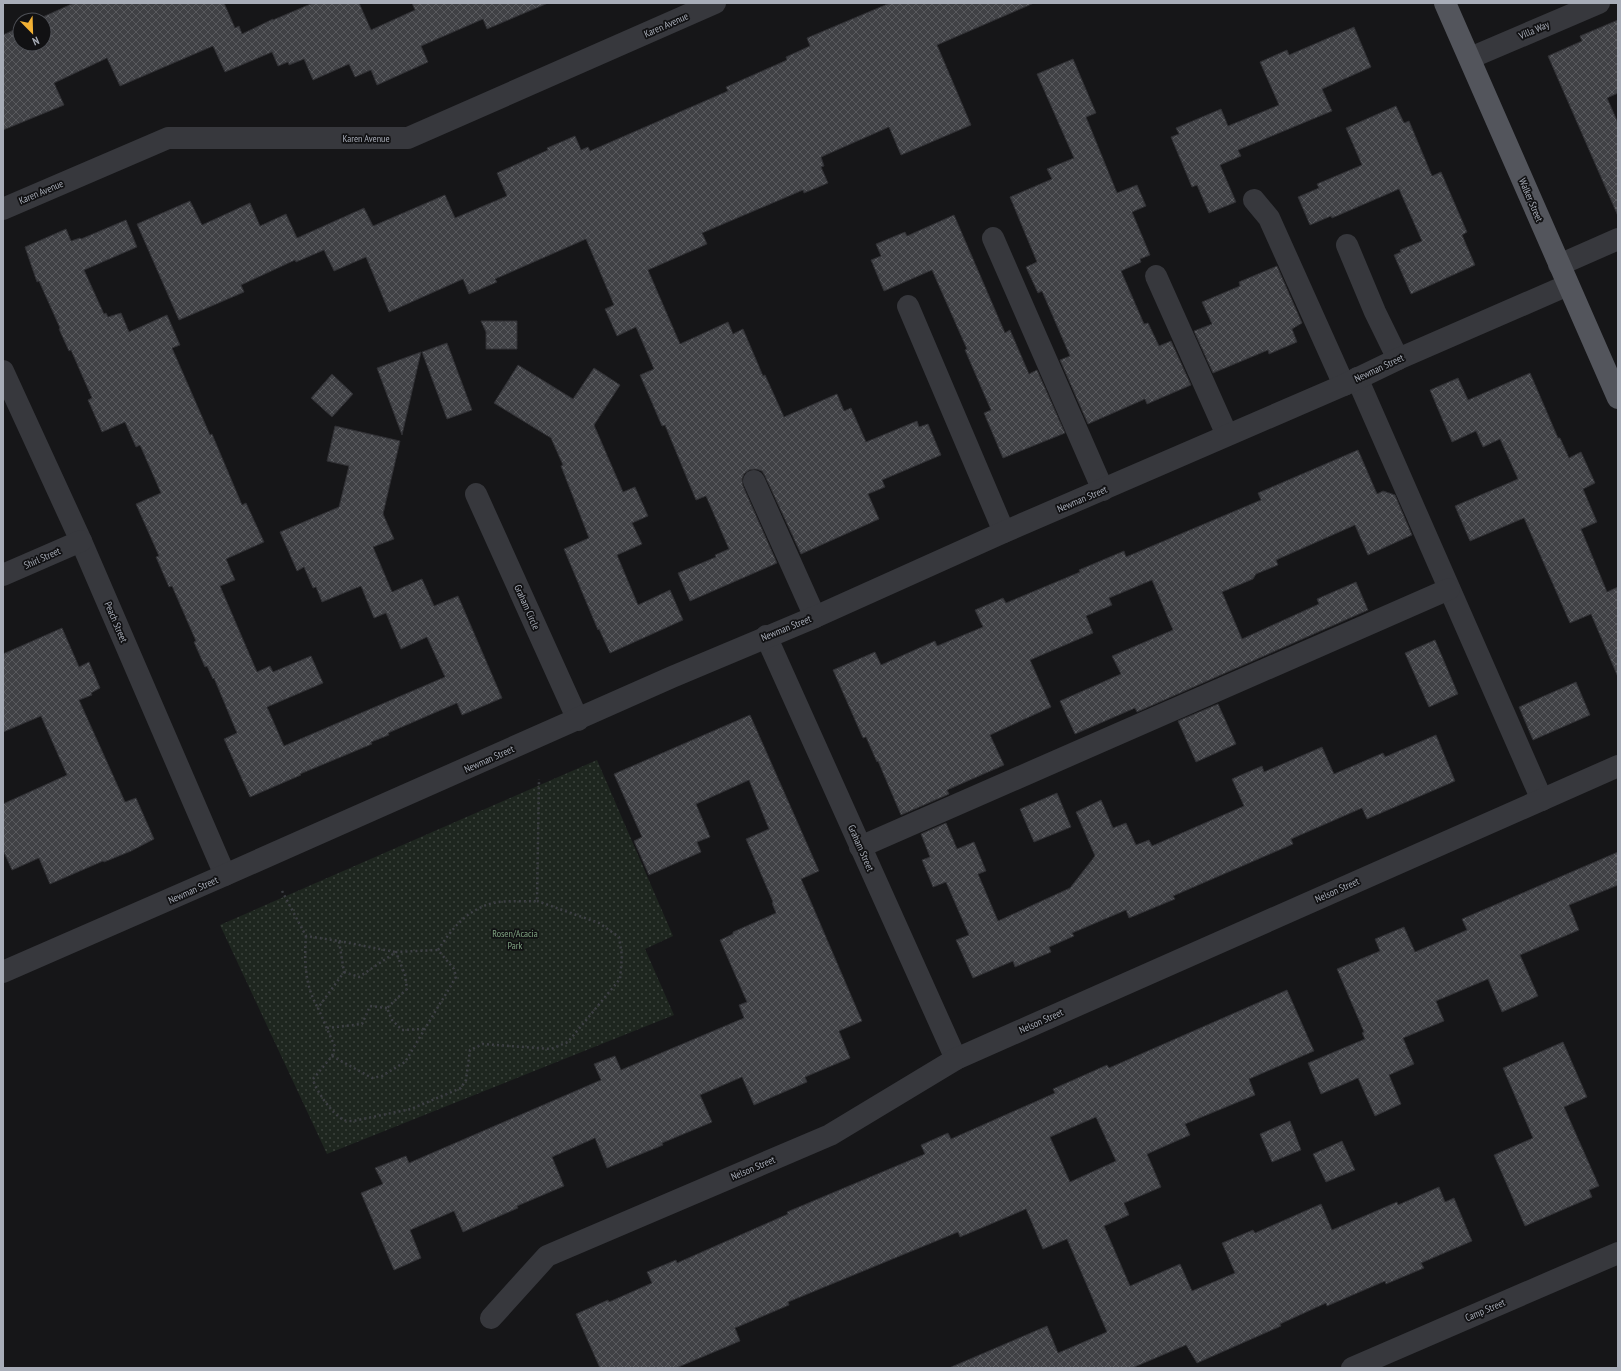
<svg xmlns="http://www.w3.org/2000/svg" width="1621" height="1371" viewBox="0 0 1621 1371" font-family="'PT Sans Narrow',sans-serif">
<defs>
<pattern id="green-dots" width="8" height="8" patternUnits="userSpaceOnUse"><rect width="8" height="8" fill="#1e261f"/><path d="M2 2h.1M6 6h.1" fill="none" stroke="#3c433d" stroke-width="1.8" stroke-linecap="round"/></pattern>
<pattern id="building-cross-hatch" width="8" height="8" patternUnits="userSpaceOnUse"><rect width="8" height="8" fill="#404145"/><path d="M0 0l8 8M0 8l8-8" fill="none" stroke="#595a5e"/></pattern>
</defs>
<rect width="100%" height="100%" fill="#161618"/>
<path fill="url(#green-dots)" d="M 597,760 L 673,936 L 645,949 L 674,1015 L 327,1154 L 220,925 Z"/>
<g fill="url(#building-cross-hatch)" stroke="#303034" fill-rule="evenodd">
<path d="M 74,3 L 224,3 L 235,28 L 239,26 L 242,34 L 273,19 L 273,20 L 313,3 L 359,3 L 371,30 L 415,10 L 412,3 L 548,3 L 487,29 L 483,19 L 421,46 L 428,62 L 377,85 L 371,70 L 355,77 L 349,64 L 313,80 L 304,59 L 289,65 L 288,62 L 278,66 L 272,52 L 225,72 L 213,46 L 120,86 L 107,58 L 54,83 L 64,105 L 3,130 L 3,35 L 20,27 L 20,44 L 44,44 L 44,20 L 36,20 Z"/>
<path d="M 890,3 L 1034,3 L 937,45 L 971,125 L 901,155 L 889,127 L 821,157 L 824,166 L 821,167 L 828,183 L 804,193 L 803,190 L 702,233 L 707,244 L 648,270 L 680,344 L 728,322 L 733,334 L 743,329 L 763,376 L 765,375 L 784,417 L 837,394 L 844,411 L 851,408 L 866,442 L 917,421 L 919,427 L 928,424 L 941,455 L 882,480 L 885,487 L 868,494 L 879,519 L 801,554 L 765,476 L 762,471 L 756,469 L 749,470 L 744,474 L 742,479 L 743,486 L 777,563 L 690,601 L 678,573 L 716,557 L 715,555 L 729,549 L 706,496 L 696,500 L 665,425 L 662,426 L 640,375 L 654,369 L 636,327 L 617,336 L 605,309 L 614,305 L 586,239 L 495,279 L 497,282 L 469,294 L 463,279 L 389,312 L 366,257 L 334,271 L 324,250 L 296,262 L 295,260 L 241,285 L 244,292 L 179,320 L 137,224 L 190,201 L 202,225 L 250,203 L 260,226 L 286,214 L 297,238 L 364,208 L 373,226 L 445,195 L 455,218 L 507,196 L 497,173 L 548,150 L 547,148 L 575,136 L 581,150 L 588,147 L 590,151 L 728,91 L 726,87 L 787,60 L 786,57 L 810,46 L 807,38 Z"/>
<path d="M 1618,20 L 1618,93 L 1607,98 L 1618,123 L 1618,216 L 1548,56 L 1582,41 L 1580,36 Z"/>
<path d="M 1354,27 L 1371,67 L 1322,89 L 1332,111 L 1238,150 L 1241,156 L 1220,165 L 1236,202 L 1209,213 L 1197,185 L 1192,187 L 1171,137 L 1179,134 L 1176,128 L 1221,109 L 1228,126 L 1279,105 L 1260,62 L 1287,50 L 1289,55 Z"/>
<path d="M 1073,59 L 1096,113 L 1086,117 L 1117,193 L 1137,185 L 1146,206 L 1132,212 L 1150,255 L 1140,259 L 1141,262 L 1121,271 L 1144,324 L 1148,323 L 1159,346 L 1171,341 L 1191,385 L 1147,404 L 1145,399 L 1088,424 L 1060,360 L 1070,356 L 1042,291 L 1038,293 L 1026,267 L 1037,262 L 1010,197 L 1052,179 L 1047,169 L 1074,158 L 1037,74 Z"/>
<path d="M 1396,106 L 1404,123 L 1409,121 L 1432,176 L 1441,172 L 1467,232 L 1462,235 L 1475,265 L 1411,294 L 1394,255 L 1401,252 L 1400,250 L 1422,241 L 1399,189 L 1332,218 L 1331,216 L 1310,225 L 1298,197 L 1319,188 L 1317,184 L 1362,165 L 1346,128 Z"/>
<path d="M 954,215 L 1005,333 L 1010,330 L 1029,374 L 1037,370 L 1065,433 L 1003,458 L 984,413 L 991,410 L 965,350 L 967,349 L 932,270 L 884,291 L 871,260 L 881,256 L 876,244 L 905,232 L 907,236 Z"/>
<path d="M 126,220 L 137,247 L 84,270 L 104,314 L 106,313 L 108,317 L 121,313 L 129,332 L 167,315 L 180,345 L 172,348 L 210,435 L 212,434 L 242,505 L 246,503 L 264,542 L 226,559 L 235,580 L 220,586 L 257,672 L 270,666 L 273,672 L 311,656 L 323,683 L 267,707 L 284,746 L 445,677 L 427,637 L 401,649 L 386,613 L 374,618 L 361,586 L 322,602 L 316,587 L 313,588 L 304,567 L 297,571 L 280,532 L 339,507 L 349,466 L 327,461 L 335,426 L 400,441 L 383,514 L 394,539 L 373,547 L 392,592 L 422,579 L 434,606 L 458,596 L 502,698 L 462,715 L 457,703 L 388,733 L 389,735 L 371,742 L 372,744 L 300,774 L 301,775 L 250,797 L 224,739 L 237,733 L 214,678 L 213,679 L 207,666 L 205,667 L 194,642 L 196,641 L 172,586 L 169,587 L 156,557 L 159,556 L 136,504 L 161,493 L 140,445 L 136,447 L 125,422 L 102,432 L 88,400 L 92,398 L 71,350 L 69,351 L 59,329 L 60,328 L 39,281 L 37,282 L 25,247 L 66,229 L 71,241 L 80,238 L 81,239 Z"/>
<path d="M 1277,266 L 1302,323 L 1292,329 L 1297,342 L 1269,354 L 1268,350 L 1213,373 L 1194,331 L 1212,324 L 1202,302 L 1240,286 L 1239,282 Z"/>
<path d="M 481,321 L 517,321 L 517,349 L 486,349 L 486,332 Z"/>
<path d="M 447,343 L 472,410 L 447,419 L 422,352 Z"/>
<path d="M 421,352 L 402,435 L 377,368 Z"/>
<path d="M 518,365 L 573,399 L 594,368 L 620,385 L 594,425 L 623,492 L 635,487 L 648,516 L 632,523 L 642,544 L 617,555 L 638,605 L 670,590 L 683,620 L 610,653 L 599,629 L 598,630 L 564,549 L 589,538 L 561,466 L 563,465 L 551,438 L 494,403 Z"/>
<path d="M 1530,373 L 1558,438 L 1560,438 L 1569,458 L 1581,452 L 1595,483 L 1583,489 L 1597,522 L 1581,529 L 1607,592 L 1618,587 L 1618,677 L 1591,614 L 1570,623 L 1524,518 L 1470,541 L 1455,506 L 1518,479 L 1500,439 L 1483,447 L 1476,431 L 1452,442 L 1430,390 L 1458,378 L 1468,400 Z"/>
<path d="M 332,374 L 353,394 L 332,417 L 311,398 Z"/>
<path d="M 1358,450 L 1377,494 L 1383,491 L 1395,495 L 1412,535 L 1368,555 L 1355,525 L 1276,560 L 1278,565 L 1256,574 L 1253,579 L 1222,592 L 1242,639 L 1319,604 L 1317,599 L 1356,582 L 1368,610 L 1137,712 L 1135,708 L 1075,734 L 1060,701 L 1121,674 L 1112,656 L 1173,630 L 1152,580 L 1109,598 L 1112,605 L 1086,616 L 1093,633 L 1030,660 L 1051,707 L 990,735 L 1004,765 L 947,790 L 949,794 L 901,815 L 878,761 L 877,762 L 866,737 L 863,738 L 833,670 L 875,652 L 881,665 L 935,641 L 937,646 L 983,627 L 975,610 L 1003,598 L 1006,603 L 1080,572 L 1079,570 L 1124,551 L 1126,557 L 1261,500 L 1258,493 Z"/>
<path d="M 62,628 L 79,667 L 89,662 L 100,688 L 91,693 L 92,695 L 79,700 L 125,802 L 136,798 L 154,839 L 131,851 L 104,862 L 103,861 L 50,884 L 39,858 L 12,870 L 3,850 L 3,804 L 67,775 L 41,716 L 3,732 L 3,654 Z"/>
<path d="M 1435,640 L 1458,694 L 1429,707 L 1405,653 Z"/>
<path d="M 1576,682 L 1590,715 L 1533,740 L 1519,707 Z"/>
<path d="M 1218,704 L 1236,744 L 1196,762 L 1178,721 Z"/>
<path d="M 750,715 L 819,871 L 801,879 L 862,1021 L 839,1031 L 850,1058 L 805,1077 L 807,1082 L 754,1105 L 742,1077 L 700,1095 L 712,1122 L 662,1143 L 663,1145 L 607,1168 L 595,1138 L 552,1157 L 564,1186 L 517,1206 L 518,1208 L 463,1232 L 454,1211 L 410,1230 L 421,1258 L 394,1270 L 361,1193 L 383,1184 L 375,1168 L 406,1156 L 409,1163 L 601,1080 L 594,1064 L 615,1056 L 621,1070 L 744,1018 L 739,1005 L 747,1002 L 720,940 L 733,934 L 733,932 L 776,913 L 772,903 L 773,902 L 746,839 L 769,829 L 749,780 L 696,804 L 710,837 L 697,842 L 701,852 L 649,875 L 634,841 L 642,837 L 614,774 Z"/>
<path d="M 1436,735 L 1455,781 L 1367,819 L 1362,808 L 1291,839 L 1293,844 L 1173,896 L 1175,899 L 1129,918 L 1126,910 L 1072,933 L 1074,936 L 1049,947 L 1051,952 L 1015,967 L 1013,961 L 973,978 L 956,940 L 969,935 L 946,882 L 933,887 L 922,860 L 930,857 L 921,834 L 946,823 L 957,849 L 974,842 L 986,871 L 978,874 L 998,921 L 1070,888 L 1095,856 L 1076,812 L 1101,800 L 1113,828 L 1126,823 L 1136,845 L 1149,840 L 1152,846 L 1244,806 L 1232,779 L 1262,766 L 1264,772 L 1322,747 L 1334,774 L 1383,753 L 1385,757 Z"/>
<path d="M 1057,793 L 1071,827 L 1034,842 L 1020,809 Z"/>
<path d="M 1618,852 L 1618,885 L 1569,905 L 1579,930 L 1520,955 L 1538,996 L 1502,1012 L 1488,979 L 1436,1001 L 1444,1021 L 1403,1038 L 1414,1064 L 1389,1075 L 1401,1104 L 1375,1116 L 1358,1078 L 1321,1094 L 1308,1063 L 1365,1039 L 1362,1033 L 1364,1032 L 1337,969 L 1380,951 L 1375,939 L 1404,927 L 1415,952 L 1467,930 L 1462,919 Z"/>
<path d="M 1287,990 L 1314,1051 L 1249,1079 L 1255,1095 L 1185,1124 L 1190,1135 L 1147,1154 L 1161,1187 L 1124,1203 L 1129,1215 L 1104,1226 L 1130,1286 L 1180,1264 L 1192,1291 L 1235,1273 L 1222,1243 L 1253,1230 L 1255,1233 L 1321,1204 L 1332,1230 L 1397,1202 L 1398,1205 L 1439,1187 L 1445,1202 L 1454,1198 L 1472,1241 L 1421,1263 L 1424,1268 L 1386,1284 L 1385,1281 L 1327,1306 L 1326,1303 L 1280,1324 L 1281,1326 L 1197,1363 L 1186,1345 L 1132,1368 L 949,1368 L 1047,1326 L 1058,1353 L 1107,1332 L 1067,1239 L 1043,1249 L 1026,1209 L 960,1237 L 958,1232 L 788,1302 L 789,1305 L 735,1328 L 740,1341 L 676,1368 L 600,1368 L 576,1314 L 608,1300 L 609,1302 L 652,1283 L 647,1272 L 676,1260 L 677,1263 L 788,1214 L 787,1212 L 925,1154 L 921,1145 L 948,1133 L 951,1139 L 1055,1093 L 1053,1089 L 1107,1065 L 1109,1068 ZM 1096,1117 L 1116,1161 L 1070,1182 L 1050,1137 Z"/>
<path d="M 1563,1042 L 1587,1097 L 1564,1107 L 1599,1186 L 1589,1190 L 1592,1197 L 1525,1226 L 1494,1155 L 1533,1138 L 1503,1068 Z"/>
<path d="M 1290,1121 L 1301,1150 L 1272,1162 L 1260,1134 Z"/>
<path d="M 1342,1141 L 1355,1170 L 1326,1182 L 1313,1154 Z"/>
</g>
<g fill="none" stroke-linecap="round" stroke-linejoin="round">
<g stroke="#3d3f44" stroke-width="2.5" stroke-dasharray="2 3" stroke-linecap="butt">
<path d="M 282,891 L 306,936 L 339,941 L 344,972 L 318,1008 L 335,1047 L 332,1056 L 313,1079 C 315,1090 333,1115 344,1120 C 346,1121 350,1121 353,1121 L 411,1109 L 461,1088 L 466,1080 L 470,1050 L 483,1044 L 551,1049 L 568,1042 L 620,979 L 622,956 L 619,937 L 599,923 L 537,901"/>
<path d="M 306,936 C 304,962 305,986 318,1008"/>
<path d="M 339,941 L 395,952"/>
<path d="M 344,972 L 359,977 L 396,952"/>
<path d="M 327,1028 L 362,1024 L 370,1006 L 387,1008"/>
<path d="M 424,1029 L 402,1030 L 392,1020 L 387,1008 L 407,989 L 405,975 L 396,952 L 438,950"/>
<path d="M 332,1056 L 372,1078 L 382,1076 L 405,1062 L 456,977 L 454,969 L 438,950 C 452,929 466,910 493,903 C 506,900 523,902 537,901 L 539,779"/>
</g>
<g stroke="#37383d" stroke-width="22">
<path d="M 1470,58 L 1599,3"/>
<path d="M 1254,200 L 1269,218 L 1344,385"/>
<path d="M 3,209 L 168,138 L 408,138 L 715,3"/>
<path d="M 993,238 L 1103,490"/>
<path d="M 1347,245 L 1375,312 L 1398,359"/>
<path d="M 1559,265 L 1618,239"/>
<path d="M 1156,276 L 1227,435"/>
<path d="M 908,306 L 1004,532"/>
<path d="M 3,371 L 81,541 L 225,875"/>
<path d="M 1357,378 L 1542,800"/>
<path d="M 754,481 L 815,617"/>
<path d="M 476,494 L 578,720"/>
<path d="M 3,575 L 81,541"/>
<path d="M 766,636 L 956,1059"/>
<path d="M 860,847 L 1449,589"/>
<path d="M 3,972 L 225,875 L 672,677 L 815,617 L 1004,532 L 1344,385 L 1398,359 L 1568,285"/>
<path d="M 491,1318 L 547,1256 L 830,1135 L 956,1059 L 1618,766"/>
<path d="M 1352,1368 L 1618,1253"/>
</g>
<path stroke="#53555c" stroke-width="22" d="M 1445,3 L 1618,398"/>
</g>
<g text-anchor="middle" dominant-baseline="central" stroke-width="3.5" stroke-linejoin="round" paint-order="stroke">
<g font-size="10" fill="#a8adb8" stroke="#111113">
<text transform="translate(666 25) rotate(-24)">Karen Avenue</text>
<text transform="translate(1534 30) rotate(-23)">Villa Way</text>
<text x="366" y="138">Karen Avenue</text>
<text transform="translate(41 192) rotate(-23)">Karen Avenue</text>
<text transform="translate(1531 200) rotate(67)">Walker Street</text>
<text transform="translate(1379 368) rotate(-25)">Newman Street</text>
<text transform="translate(1082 499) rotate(-23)">Newman Street</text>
<text transform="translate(42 558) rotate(-24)">Shirl Street</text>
<text transform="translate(527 607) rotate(66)">Graham Circle</text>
<text transform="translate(116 622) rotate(67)">Peach Street</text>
<text transform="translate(786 628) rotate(-22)">Newman Street</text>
<text transform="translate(489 759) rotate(-24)">Newman Street</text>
<text transform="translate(861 848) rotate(66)">Graham Street</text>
<text transform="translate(193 890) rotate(-24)">Newman Street</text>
<text transform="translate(1337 890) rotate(-24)">Nelson Street</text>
<text transform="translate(1041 1021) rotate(-24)">Nelson Street</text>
<text transform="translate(753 1168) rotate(-23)">Nelson Street</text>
<text transform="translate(1485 1310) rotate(-23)">Camp Street</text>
</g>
<g font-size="10" fill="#7fa381" stroke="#111113">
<text x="515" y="933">Rosen/Acacia<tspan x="515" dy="12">Park</tspan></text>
</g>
</g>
<rect width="1621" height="1371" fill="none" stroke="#a8adb8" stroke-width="8"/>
<g transform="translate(32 32) rotate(157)"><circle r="19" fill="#111113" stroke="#4d4f55"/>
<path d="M0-3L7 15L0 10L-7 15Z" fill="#f2b134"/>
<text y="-6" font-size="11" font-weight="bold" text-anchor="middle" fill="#a8adb8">N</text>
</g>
</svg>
